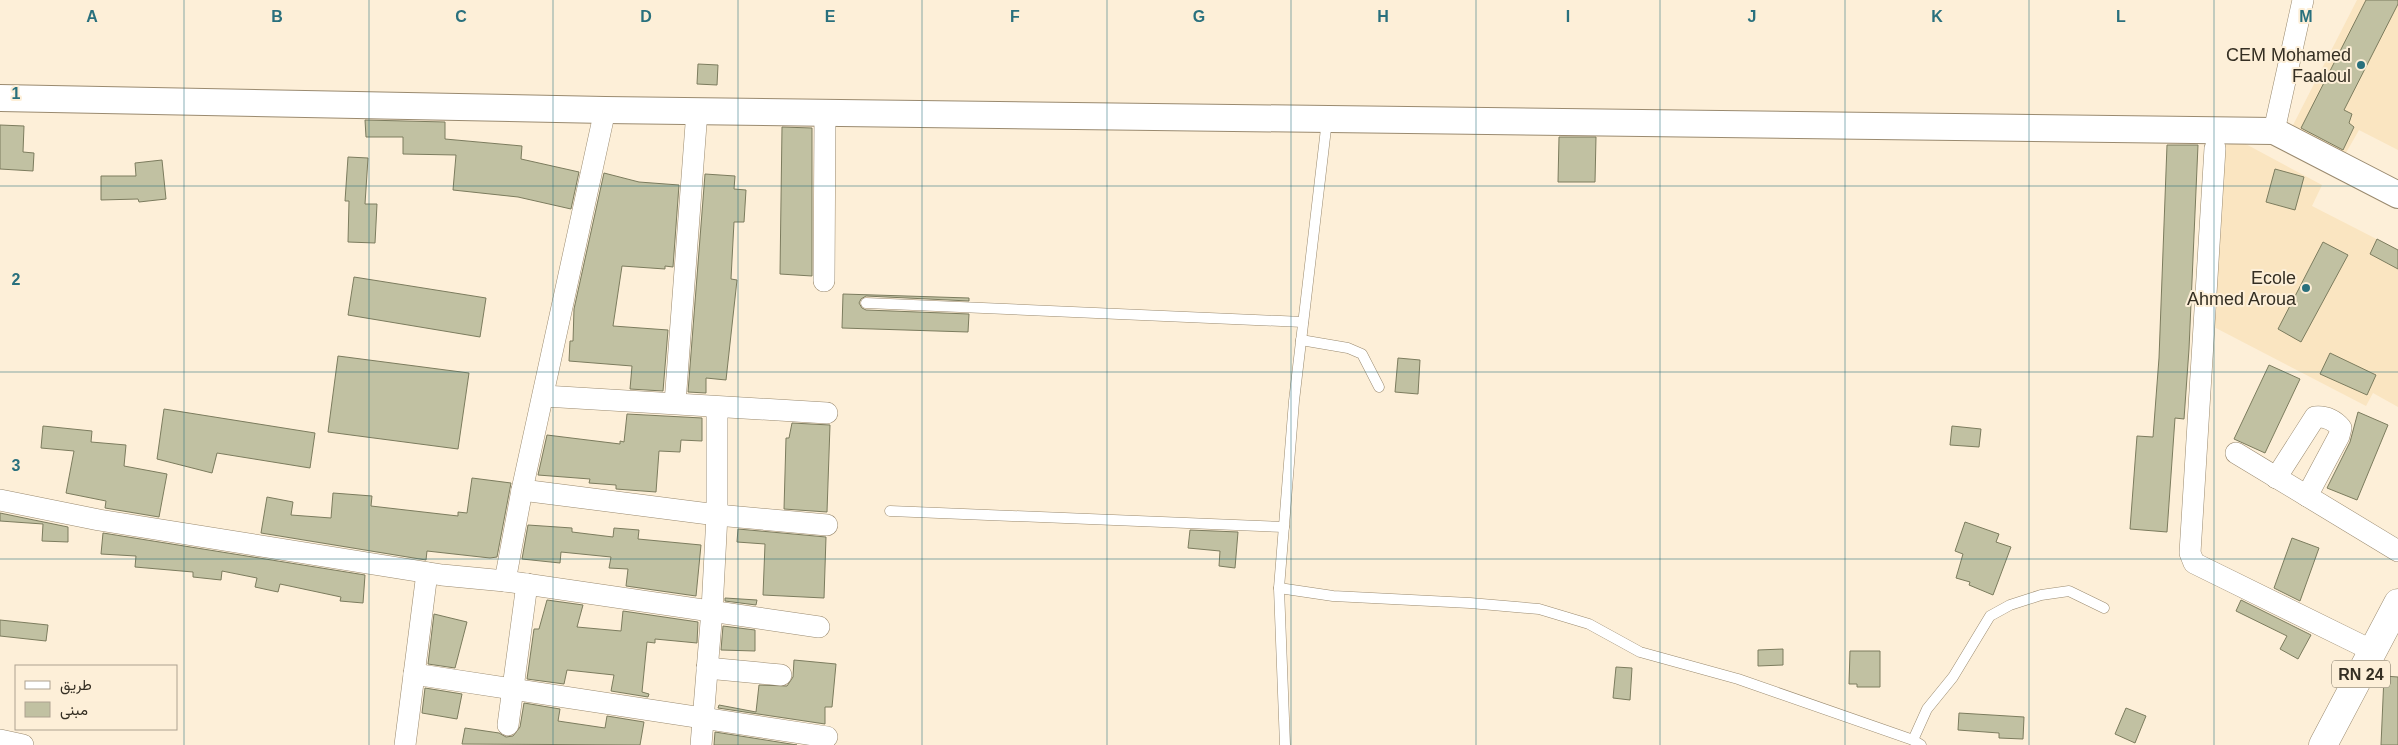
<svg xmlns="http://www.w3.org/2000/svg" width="2398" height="745" viewBox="0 0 2398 745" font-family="Arial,Vazirmatn,sans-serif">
<rect width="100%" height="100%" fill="#fdefd8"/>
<g fill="#fae5c1">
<path d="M 2357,0 L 2398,0 L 2398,150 L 2359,130 L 2343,158 L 2290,131 Z"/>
<path d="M 2242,142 L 2322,185 L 2312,206 L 2398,250 L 2398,407 L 2373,393 L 2366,406 L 2212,326 L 2220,146 Z"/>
</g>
<g fill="#c1c1a2" stroke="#7c7c5e">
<path d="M 2366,0 L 2398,0 L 2398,4 L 2344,110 L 2352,114 L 2349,123 L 2354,127 L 2343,150 L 2301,128 Z"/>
<path d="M 698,64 L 718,65 L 717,85 L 697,84 Z"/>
<path d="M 365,120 L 445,122 L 445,139 L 522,146 L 521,159 L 579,172 L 571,209 L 518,197 L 453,190 L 456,155 L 403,154 L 403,137 L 366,137 Z"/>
<path d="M 0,125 L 24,126 L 23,152 L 34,153 L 33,171 L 0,169 Z"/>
<path d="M 782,127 L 812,128 L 812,276 L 780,274 Z"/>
<path d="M 1559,137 L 1596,137 L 1595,182 L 1558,182 Z"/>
<path d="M 2167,145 L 2198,145 L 2189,349 L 2184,419 L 2175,418 L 2167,532 L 2130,529 L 2137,436 L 2153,437 L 2159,358 Z"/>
<path d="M 348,157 L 368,158 L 365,204 L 377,204 L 375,243 L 348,242 L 349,201 L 345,201 Z"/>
<path d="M 162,160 L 166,199 L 139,202 L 138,199 L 101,200 L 101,176 L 136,176 L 135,163 Z"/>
<path d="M 2275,169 L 2304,177 L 2295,210 L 2266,202 Z"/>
<path d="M 604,173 L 639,182 L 679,185 L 673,267 L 665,266 L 665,269 L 622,266 L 613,326 L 668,330 L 663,391 L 630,389 L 632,366 L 569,361 L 570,341 L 573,341 L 574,309 Z"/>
<path d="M 705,174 L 735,176 L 734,189 L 746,190 L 744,222 L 734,222 L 731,279 L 737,280 L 726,380 L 706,378 L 706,393 L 688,392 Z"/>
<path d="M 2377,239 L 2398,250 L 2398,269 L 2370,254 Z"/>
<path d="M 2323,242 L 2348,255 L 2301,342 L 2278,329 Z"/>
<path d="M 354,277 L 486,298 L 480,337 L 348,315 Z"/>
<path d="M 843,294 L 969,298 L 969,301 L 866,296 L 861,299 L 859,303 L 862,308 L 866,310 L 969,314 L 968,332 L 842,328 Z"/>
<path d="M 2330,353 L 2376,375 L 2367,395 L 2320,374 Z"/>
<path d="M 338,356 L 469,373 L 458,449 L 328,432 Z"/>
<path d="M 1398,358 L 1420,360 L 1418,394 L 1395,392 Z"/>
<path d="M 2269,365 L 2300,379 L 2265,453 L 2234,439 Z"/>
<path d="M 164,409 L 315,433 L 310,468 L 217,453 L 212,473 L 157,459 Z"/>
<path d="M 2358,412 L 2388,425 L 2357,500 L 2327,488 L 2350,442 Z"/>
<path d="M 627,414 L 702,418 L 702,441 L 681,440 L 680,452 L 659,451 L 656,492 L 616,489 L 616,485 L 589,483 L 590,479 L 538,475 L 547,435 L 620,444 L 620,441 L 624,442 Z"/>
<path d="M 792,423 L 830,425 L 827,512 L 784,509 L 786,438 L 789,438 Z"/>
<path d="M 43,426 L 92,431 L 91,442 L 126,445 L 124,466 L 167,474 L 159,517 L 105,508 L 106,501 L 66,493 L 74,451 L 41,448 Z"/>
<path d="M 1952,426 L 1981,429 L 1979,447 L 1950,445 Z"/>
<path d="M 472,478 L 511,483 L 497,557 L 490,558 L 427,551 L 426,560 L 261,533 L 267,497 L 293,502 L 291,515 L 331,518 L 333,493 L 372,496 L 371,506 L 458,516 L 458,512 L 467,513 Z"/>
<path d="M 0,513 L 68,527 L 68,542 L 42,541 L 43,524 L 0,521 Z"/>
<path d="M 1965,522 L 1999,534 L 1996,542 L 2011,547 L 1993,595 L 1969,585 L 1970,582 L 1956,578 L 1963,554 L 1955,551 Z"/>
<path d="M 528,525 L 572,528 L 572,532 L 613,537 L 614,528 L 639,530 L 638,539 L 701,545 L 696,596 L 626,586 L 628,569 L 609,568 L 611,557 L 561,552 L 560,563 L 522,559 Z"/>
<path d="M 738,529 L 826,537 L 824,598 L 763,595 L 765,544 L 737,542 Z"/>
<path d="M 1190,530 L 1238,532 L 1235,568 L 1219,566 L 1220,551 L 1188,548 Z"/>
<path d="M 103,533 L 365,575 L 363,603 L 340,601 L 341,597 L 280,584 L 278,592 L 255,587 L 257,578 L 222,571 L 221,580 L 193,577 L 193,572 L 135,567 L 136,556 L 101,554 Z"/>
<path d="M 2292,538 L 2319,548 L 2300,601 L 2274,588 Z"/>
<path d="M 725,598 L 757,600 L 756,605 L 725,601 Z"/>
<path d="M 547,600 L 583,605 L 577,627 L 621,631 L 623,611 L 698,622 L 697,643 L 655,639 L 655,643 L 647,642 L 642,692 L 649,694 L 648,697 L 611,691 L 614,675 L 567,670 L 564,684 L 527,679 L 534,629 L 539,629 Z"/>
<path d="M 2241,600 L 2311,635 L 2298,659 L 2280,649 L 2287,636 L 2236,611 Z"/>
<path d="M 434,614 L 467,622 L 455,668 L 428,664 Z"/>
<path d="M 0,620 L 48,625 L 46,641 L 0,636 Z"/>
<path d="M 723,626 L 755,630 L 755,651 L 721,650 Z"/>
<path d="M 1783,649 L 1783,665 L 1758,666 L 1758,650 Z"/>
<path d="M 1850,651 L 1880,651 L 1880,687 L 1857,687 L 1857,684 L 1849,684 Z"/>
<path d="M 794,660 L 836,664 L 832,707 L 825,707 L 825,724 L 718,708 L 719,705 L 756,712 L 759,685 L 787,686 L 793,677 Z"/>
<path d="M 1616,667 L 1632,668 L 1630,700 L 1613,698 Z"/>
<path d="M 2384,676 L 2398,677 L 2398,745 L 2381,745 Z"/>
<path d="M 425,688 L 462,694 L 457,719 L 422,713 Z"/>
<path d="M 524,703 L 560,709 L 558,721 L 605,728 L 607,716 L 644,722 L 640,745 L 462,744 L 465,728 L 499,733 L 506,737 L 513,736 L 520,727 Z"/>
<path d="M 2126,708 L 2146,716 L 2135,743 L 2115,734 Z"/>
<path d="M 1959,713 L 2024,717 L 2023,739 L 1999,738 L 1999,733 L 1958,730 Z"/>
<path d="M 715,732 L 797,745 L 714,745 Z"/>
</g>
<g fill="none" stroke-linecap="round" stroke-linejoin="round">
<defs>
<g id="service">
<path d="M 866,303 L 1303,322"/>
<path d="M 1301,340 L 1348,348 L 1362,354 L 1379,387"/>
<path d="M 890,511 L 1284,527"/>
<path d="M 1279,588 L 1333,596 L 1470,603 L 1539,609 L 1589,624 L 1640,652 L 1738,679 L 1913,740 L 1921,745"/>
<path d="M 1913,740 L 1927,709 L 1953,677 L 1990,616 L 2010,605 L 2041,595 L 2069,591 L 2104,608"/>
<path d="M 1285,745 L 1279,588 L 1294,401 L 1327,120"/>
</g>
<g id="minor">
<path d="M 2274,131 L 2303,0"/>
<path d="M 2215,148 L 2190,553 L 2194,563 L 2373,651"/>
<path d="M 824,281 L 825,113"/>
<path d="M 544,396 L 827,413"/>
<path d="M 675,403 L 697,111"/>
<path d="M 2236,453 L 2398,551"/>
<path d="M 2276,478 L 2315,417 C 2326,416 2334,420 2341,428 L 2339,436 L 2307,496"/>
<path d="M 522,490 L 717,515 L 827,525"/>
<path d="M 0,500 L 99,520 L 442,575 L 505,581 L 819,627"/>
<path d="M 505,581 L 522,490 L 605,110"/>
<path d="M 707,668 L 781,675"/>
<path d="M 414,674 L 827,737"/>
<path d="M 508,725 L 527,584"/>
<path d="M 0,740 L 23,745"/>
<path d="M 405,745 L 427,573"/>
<path d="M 701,745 L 712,610 L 717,515 L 717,407"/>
</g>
<path id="tertiary" d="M 0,98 L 605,110 L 2274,131 L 2398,195"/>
<path id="primary" d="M 2323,745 L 2398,603"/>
</defs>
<use href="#service" stroke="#9a8a6f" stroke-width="11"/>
<use href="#minor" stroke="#9a8a6f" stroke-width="22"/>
<use href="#tertiary" stroke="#9a8a6f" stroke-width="28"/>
<use href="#primary" stroke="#9a8a6f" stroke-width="29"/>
<use href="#service" stroke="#fff" stroke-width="10"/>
<use href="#minor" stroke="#fff" stroke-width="21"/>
<use href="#tertiary" stroke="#fff" stroke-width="26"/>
<use href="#primary" stroke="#fff" stroke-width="28"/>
</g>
<path fill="none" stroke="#29707d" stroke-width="1" stroke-opacity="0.55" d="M 184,0 L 184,745M 369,0 L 369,745M 553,0 L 553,745M 738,0 L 738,745M 922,0 L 922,745M 1107,0 L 1107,745M 1291,0 L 1291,745M 1476,0 L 1476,745M 1660,0 L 1660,745M 1845,0 L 1845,745M 2029,0 L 2029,745M 2214,0 L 2214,745M 0,186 L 2398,186M 0,372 L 2398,372M 0,559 L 2398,559"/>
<g fill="#29707d" stroke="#fdefd8" stroke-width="2">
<circle cx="2361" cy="65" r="5"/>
<circle cx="2306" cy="288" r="5"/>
</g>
<g text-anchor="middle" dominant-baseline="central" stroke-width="4" stroke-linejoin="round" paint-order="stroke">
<rect fill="#fdefd8" stroke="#716959" stroke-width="1" x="2332" y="660.5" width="58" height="27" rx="4"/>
<g font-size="16" font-weight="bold" fill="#352f23">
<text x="2361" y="674">RN 24</text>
</g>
<g font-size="18" fill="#352f23" stroke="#fdefd8" text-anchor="end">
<text x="2351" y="55">CEM Mohamed<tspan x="2351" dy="21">Faaloul</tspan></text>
<text x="2296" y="278">Ecole<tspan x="2296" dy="21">Ahmed Aroua</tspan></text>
</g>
</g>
<g font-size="16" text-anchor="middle" font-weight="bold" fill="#29707d" stroke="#fdefd8" stroke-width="4" stroke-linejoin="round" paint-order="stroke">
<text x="92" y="22">A</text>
<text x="277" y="22">B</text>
<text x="461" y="22">C</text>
<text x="646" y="22">D</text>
<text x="830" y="22">E</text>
<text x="1015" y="22">F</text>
<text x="1199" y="22">G</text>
<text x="1383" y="22">H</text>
<text x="1568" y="22">I</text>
<text x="1752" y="22">J</text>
<text x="1937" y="22">K</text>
<text x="2121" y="22">L</text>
<text x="2306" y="22">M</text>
<text x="16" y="99">1</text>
<text x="16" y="285">2</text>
<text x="16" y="471">3</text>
</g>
<rect x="15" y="665" width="162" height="65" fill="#fdefd8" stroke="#ada290"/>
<rect x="25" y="681" width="25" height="8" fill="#ffffff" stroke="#ada290"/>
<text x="60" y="690" font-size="15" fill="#352f23">طريق</text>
<rect x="25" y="702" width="25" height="15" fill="#c1c1a2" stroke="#ada290"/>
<text x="60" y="715" font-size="15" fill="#352f23">مبنى</text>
</svg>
